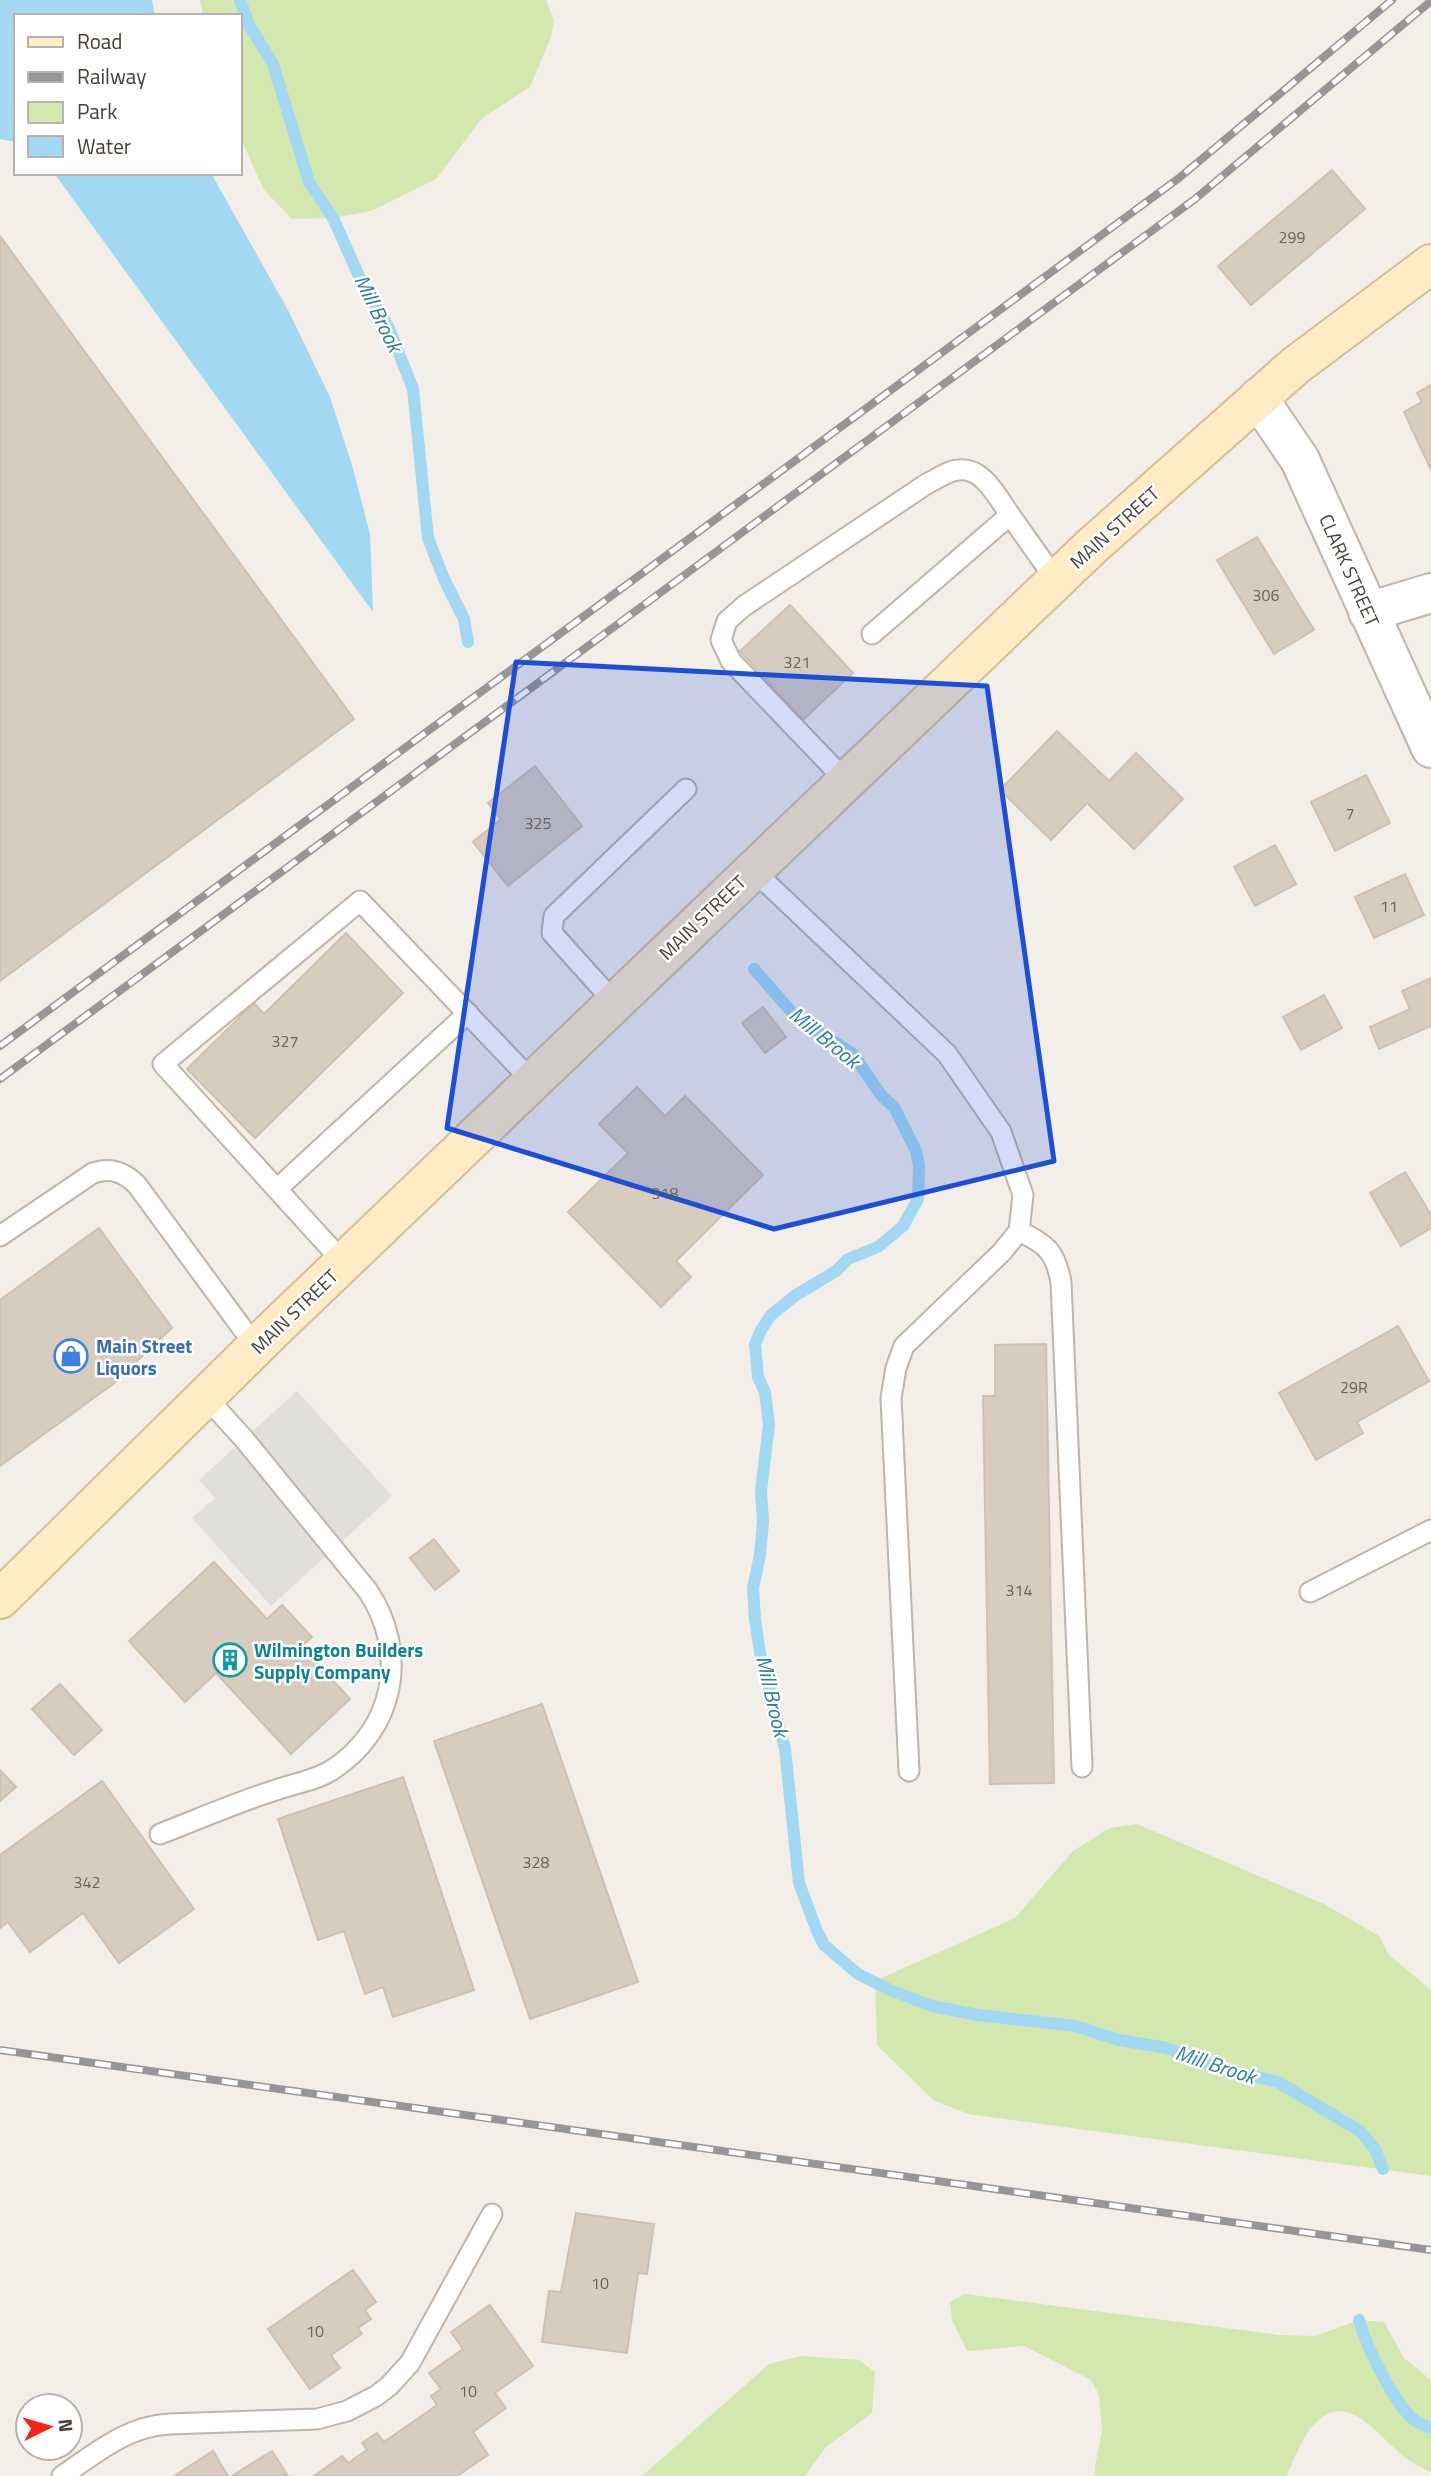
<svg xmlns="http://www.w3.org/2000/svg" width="1431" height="2476" viewBox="0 0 1431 2476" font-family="'Titillium Web',sans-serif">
<rect width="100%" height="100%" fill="#f3eee7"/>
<g fill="#d3e8af">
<path d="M 200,0 L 546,0 L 554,20 L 551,37 L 530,87 L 482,118 L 436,179 L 371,211 L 333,218 L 292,219 L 264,190 L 240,137 L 240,16 L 203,16 Z"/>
<path d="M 1137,1824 L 1324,1904 L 1379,1936 L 1388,1954 L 1431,1990 L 1431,2176 L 968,2114 L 933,2100 L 877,2045 L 875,1981 L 1015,1918 L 1073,1851 L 1110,1828 Z"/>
<path d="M 965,2294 L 1279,2335 L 1315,2336 L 1359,2320 L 1384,2322 L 1404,2358 L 1431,2380 L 1431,2472 C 1423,2468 1414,2464 1407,2459 C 1379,2439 1347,2384 1311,2428 C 1300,2441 1294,2461 1286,2476 L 1095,2476 L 1095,2466 L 1102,2431 L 1099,2395 L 1091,2380 L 1024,2346 L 967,2351 L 952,2320 L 950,2302 Z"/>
<path d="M 801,2356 L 859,2360 L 875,2372 L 872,2413 L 826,2447 L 805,2476 L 642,2476 L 769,2364 Z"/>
</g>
<path fill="#e1dfdc" d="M 297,1391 L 392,1496 L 271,1606 L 192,1518 L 215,1498 L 199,1480 Z"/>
<g fill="#a2d8f1">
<path d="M 0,0 L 152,0 L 155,16 L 16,16 L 16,142 L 0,139 Z"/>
<path d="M 54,173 L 211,173 L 289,312 L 330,397 L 352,465 L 370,534 L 373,612 Z"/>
</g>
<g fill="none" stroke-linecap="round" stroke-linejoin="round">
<g stroke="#a2d8f1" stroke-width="12">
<path d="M 240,0 L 249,25 L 273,64 L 309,182 L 333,218 L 363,285 L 389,328 L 413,389 L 428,538 L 444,579 L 464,619 L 468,642"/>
<path d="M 754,969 L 796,1017 L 853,1054 L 881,1095 L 894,1107 L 916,1151 L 919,1166 L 918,1199 L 903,1226 L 878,1247 L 848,1259 L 836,1271 L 796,1295 L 771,1315 L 761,1330 L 755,1344 L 758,1377 L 765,1392 L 769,1425 L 761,1491 L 763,1522 L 760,1555 L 753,1588 L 755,1619 L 760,1653 L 785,1749 L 799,1883 L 817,1931 L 824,1945 L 858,1974 L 890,1990 L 932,2006 L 978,2015 L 1075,2026 L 1119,2040 L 1167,2048 L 1231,2073 L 1254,2076 L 1278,2082 L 1360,2131 L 1375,2149 L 1383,2169"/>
<path d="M 1359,2320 C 1366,2345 1395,2407 1416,2421 C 1420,2424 1426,2426 1431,2428"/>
</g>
</g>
<g fill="#d8ccbf" stroke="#d0c0af" stroke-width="2">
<path d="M 1332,170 L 1365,209 L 1251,305 L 1218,266 Z"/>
<path d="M 0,236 L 354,719 L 0,981 Z"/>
<path d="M 1431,385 L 1431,470 L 1404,412 L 1422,402 L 1417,393 Z"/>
<path d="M 1257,537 L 1314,630 L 1274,654 L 1217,560 Z"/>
<path d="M 790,605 L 853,673 L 803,720 L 740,651 Z"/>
<path d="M 1057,731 L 1109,781 L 1136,753 L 1183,799 L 1134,849 L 1087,803 L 1051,840 L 1000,790 Z"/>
<path d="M 535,766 L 582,826 L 508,886 L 473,842 L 501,819 L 488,803 Z"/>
<path d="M 1366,775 L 1390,823 L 1335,851 L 1311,802 Z"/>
<path d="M 1275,845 L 1296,884 L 1255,906 L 1234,867 Z"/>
<path d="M 1405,874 L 1424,915 L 1374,938 L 1355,897 Z"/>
<path d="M 346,933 L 403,993 L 255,1138 L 187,1069 L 254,1003 L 264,1014 Z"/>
<path d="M 1431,978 L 1431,1026 L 1379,1049 L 1370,1027 L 1410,1009 L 1402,991 Z"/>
<path d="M 1324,995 L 1342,1028 L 1301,1050 L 1283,1017 Z"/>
<path d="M 763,1007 L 786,1037 L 765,1053 L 742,1023 Z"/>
<path d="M 637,1087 L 665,1116 L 685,1096 L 763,1175 L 676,1261 L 691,1277 L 661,1307 L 568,1212 L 628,1153 L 599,1124 Z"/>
<path d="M 1405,1172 L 1431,1215 L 1431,1228 L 1401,1246 L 1370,1193 Z"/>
<path d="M 99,1228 L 172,1328 L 113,1384 L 0,1466 L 0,1300 Z"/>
<path d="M 1398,1326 L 1429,1381 L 1357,1422 L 1363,1433 L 1316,1460 L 1279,1393 Z"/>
<path d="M 1046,1344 L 1054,1783 L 990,1784 L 983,1396 L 995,1396 L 995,1345 Z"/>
<path d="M 434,1539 L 459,1571 L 435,1590 L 410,1558 Z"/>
<path d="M 214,1562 L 267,1619 L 282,1605 L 312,1637 L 302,1646 L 350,1699 L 291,1754 L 216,1673 L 185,1702 L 129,1641 Z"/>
<path d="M 60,1684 L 102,1730 L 74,1755 L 32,1709 Z"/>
<path d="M 542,1704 L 638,1982 L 530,2019 L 434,1741 Z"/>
<path d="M 0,1770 L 16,1787 L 0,1801 Z"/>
<path d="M 403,1777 L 474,1990 L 393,2017 L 383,1987 L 365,1994 L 344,1931 L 318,1940 L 278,1819 Z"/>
<path d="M 102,1781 L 194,1909 L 119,1963 L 83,1913 L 30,1952 L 8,1922 L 0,1928 L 0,1855 Z"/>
<path d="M 576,2213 L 654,2224 L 647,2274 L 638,2273 L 627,2353 L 542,2342 L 549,2291 L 561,2292 Z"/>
<path d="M 353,2270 L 376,2302 L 365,2310 L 371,2319 L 358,2328 L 362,2334 L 331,2355 L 340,2368 L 310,2389 L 268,2329 Z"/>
<path d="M 490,2305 L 533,2366 L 495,2393 L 506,2408 L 473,2432 L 488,2455 L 457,2476 L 314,2476 L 342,2456 L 348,2463 L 367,2450 L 362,2443 L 377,2433 L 384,2442 L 437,2405 L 431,2396 L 441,2389 L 429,2373 L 463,2349 L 451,2332 Z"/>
<path d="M 213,2451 L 228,2476 L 174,2476 Z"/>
<path d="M 272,2451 L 288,2476 L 232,2476 Z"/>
</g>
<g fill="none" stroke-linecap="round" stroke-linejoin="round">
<defs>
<g id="service">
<path d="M 872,634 L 1010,515 L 1056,580"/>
<path d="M 845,780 L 731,661 L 721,640 L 727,621 L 744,606 L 928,483 C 937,479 949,470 959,470 C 983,467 998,498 1010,515"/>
<path d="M 752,869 L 947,1054 L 1001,1132 L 1023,1195 L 1019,1231 L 1001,1253 L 904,1346 L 896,1368 L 891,1398 L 909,1771"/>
<path d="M 614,1002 L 552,933 L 554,916 L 686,789"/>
<path d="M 277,1189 L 468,1013"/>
<path d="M 1019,1231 C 1047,1245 1055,1251 1061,1282 L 1082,1767"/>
<path d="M 0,1236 L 93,1173 C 111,1167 124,1172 137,1185 L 256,1347"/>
<path d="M 344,1263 L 163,1064 L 360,901 L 532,1081"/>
<path d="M 1310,1592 L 1431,1530"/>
<path d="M 160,1834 C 199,1819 237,1802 276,1790 C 295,1783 315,1781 332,1770 C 395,1729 409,1653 368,1591 L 244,1439 L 205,1396"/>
<path d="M 62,2476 C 96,2453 127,2426 169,2424 L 317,2419 L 347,2411 L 376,2396 L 389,2386 L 410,2363 L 492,2214"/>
</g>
<g id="minor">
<path d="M 1258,398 L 1300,460 L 1431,748"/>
<path d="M 1368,612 L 1431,593"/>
</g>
<path id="secondary" d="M 0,1599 L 273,1330 L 1092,546 L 1295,366 L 1431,264"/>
</defs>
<use href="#service" stroke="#bfb5a9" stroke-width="23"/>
<use href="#minor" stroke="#bfb5a9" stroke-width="42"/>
<use href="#secondary" stroke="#d4be96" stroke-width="42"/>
<use href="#service" stroke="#fff" stroke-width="19"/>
<use href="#minor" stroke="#fff" stroke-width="38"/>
<use href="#secondary" stroke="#ffecc5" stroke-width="38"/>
<defs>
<g id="rail">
<path d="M 0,1046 L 1179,178 L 1392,0"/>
<path d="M 0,1079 L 1195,199 L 1431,1"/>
<path d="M 0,2050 L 1431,2250"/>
</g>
</defs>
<use href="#rail" stroke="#969696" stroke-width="8"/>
<use href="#rail" stroke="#fff" stroke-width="5" stroke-dasharray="16" stroke-linecap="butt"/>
</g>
<path fill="#1d4ed8" fill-opacity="0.2" stroke="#1d4ed8" stroke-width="5" stroke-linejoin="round" d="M 516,662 L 987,686 L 1054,1161 L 774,1229 L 447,1128 Z"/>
<defs>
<symbol id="shop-ring" viewBox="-11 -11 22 22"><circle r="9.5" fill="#fff" stroke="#3f7fe0" stroke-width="1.5"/><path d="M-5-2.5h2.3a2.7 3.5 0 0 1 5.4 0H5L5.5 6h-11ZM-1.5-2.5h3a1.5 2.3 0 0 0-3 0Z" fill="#3f7fe0"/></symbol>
<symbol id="building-ring" viewBox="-11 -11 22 22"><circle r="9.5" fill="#fff" stroke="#0f9aa8" stroke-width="1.5"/><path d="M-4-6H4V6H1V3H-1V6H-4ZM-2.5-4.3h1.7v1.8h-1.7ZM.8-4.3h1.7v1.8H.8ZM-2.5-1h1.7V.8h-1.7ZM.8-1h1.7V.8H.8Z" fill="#0f9aa8"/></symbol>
</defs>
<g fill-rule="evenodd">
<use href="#shop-ring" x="52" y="1337" width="38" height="38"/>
<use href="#building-ring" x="211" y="1641" width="38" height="38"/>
</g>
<g text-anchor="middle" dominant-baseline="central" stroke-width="5" stroke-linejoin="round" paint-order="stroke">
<g font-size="16" fill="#6a6258">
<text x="1292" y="237">299</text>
<text x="1266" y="595">306</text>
<text x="797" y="662">321</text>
<text x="1350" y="813">7</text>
<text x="538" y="823">325</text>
<text x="1389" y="906">11</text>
<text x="285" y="1041">327</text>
<text x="665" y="1193">318</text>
<text x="1354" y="1387">29R</text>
<text x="1019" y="1590">314</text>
<text x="536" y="1862">328</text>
<text x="87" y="1882">342</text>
<text x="600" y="2283">10</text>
<text x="315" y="2331">10</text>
<text x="468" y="2391">10</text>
</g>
<g font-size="19" fill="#463e36" stroke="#fff">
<text transform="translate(1114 527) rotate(-42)">MAIN STREET</text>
<text transform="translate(1350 570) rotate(66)">CLARK STREET</text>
<text transform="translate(702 917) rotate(-44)">MAIN STREET</text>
<text transform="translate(294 1311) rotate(-44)">MAIN STREET</text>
</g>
<g font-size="19" font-weight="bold" fill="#366cbe" stroke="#fff" text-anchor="start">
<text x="96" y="1345">Main Street<tspan x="96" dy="22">Liquors</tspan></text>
</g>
<g font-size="19" font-weight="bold" fill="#0d838f" stroke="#fff" text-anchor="start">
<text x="254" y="1649">Wilmington Builders<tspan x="254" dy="22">Supply Company</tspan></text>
</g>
<g font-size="21" font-style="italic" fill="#2a7ba4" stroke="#fff">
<text transform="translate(379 313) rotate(64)">Mill Brook</text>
<text transform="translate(825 1037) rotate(39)">Mill Brook</text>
<text transform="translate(773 1696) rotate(77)">Mill Brook</text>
<text transform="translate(1216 2064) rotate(18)">Mill Brook</text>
</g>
</g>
<rect x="14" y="14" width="228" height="161" fill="#ffffff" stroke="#b5b2af" stroke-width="2"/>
<rect x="28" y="37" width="35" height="10" fill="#ffecc5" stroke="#b5b2af" stroke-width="2"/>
<text x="77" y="49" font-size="21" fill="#463e36">Road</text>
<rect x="28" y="72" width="35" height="10" fill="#969696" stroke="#b5b2af" stroke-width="2"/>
<text x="77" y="84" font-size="21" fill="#463e36">Railway</text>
<rect x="28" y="102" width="35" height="21" fill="#d3e8af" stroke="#b5b2af" stroke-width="2"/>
<text x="77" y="119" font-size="21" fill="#463e36">Park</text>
<rect x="28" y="136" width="35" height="21" fill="#a2d8f1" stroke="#b5b2af" stroke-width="2"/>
<text x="77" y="154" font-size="21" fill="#463e36">Water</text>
<g transform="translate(49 2427) rotate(85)"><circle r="33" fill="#ffffff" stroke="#b5b2af" stroke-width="2"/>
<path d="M0-5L12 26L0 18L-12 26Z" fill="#fc2315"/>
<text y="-10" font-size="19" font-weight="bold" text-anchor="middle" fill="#463e36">N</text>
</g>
</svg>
